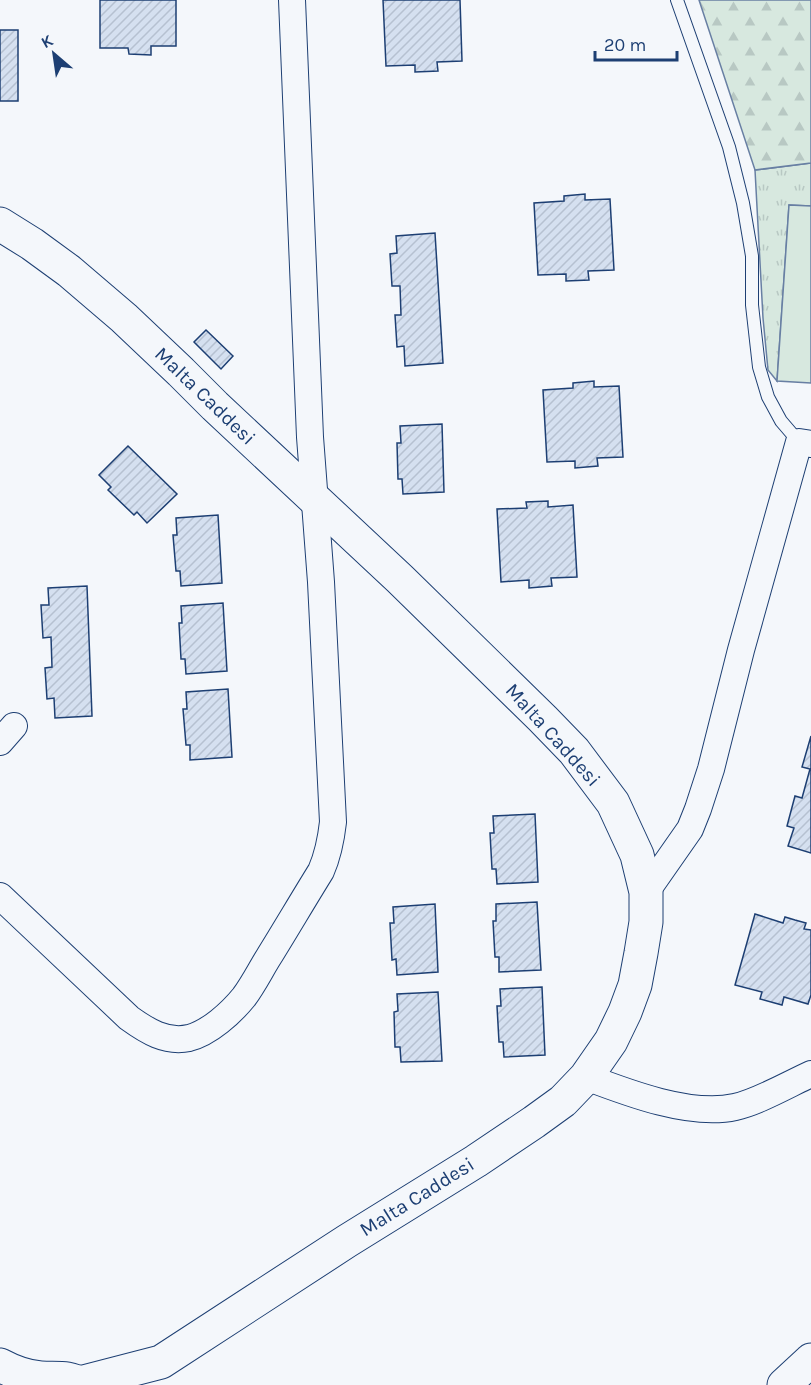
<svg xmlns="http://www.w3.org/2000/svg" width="811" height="1385" viewBox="0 0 811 1385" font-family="Karla,sans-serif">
<defs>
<pattern id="grass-tufts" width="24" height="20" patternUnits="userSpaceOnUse" patternTransform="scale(1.5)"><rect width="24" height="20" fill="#d7e8df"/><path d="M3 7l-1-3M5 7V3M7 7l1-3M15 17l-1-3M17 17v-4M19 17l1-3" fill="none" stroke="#b8c8c3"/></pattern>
<pattern id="forest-firs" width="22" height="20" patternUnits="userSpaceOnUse" patternTransform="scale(1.5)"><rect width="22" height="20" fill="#d7e8df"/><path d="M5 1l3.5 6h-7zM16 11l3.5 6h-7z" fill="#b8c8c3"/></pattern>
<pattern id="building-hatch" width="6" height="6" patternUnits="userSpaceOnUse" patternTransform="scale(1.5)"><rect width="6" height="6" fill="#d5e0f0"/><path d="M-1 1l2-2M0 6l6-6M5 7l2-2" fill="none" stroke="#b6c1d1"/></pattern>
</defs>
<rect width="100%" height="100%" fill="#f4f7fb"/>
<path fill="url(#grass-tufts)" stroke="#687fa3" stroke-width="1.5" d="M 811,163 L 811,206 L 789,205 L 777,381 L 768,370 L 763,318 L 755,170 Z"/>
<path fill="url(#forest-firs)" stroke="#687fa3" stroke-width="1.5" d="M 699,0 L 811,0 L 811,163 L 755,170 Z"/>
<path fill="#d7e8df" stroke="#687fa3" stroke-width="1.5" d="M 789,205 L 811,206 L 811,383 L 777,381 Z"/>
<g fill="url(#building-hatch)" stroke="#1d3f73" stroke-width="1.5">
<path d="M 100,0 L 176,0 L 176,46 L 151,46 L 151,55 L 129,54 L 128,48 L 100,48 Z"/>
<path d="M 383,0 L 460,0 L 462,61 L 437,62 L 438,71 L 415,72 L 415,65 L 386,66 Z"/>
<rect x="0" y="30" width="18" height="71"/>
<path d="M 585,194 L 585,200 L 610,199 L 614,270 L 588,271 L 589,280 L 566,281 L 566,274 L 538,275 L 534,203 L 564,201 L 564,196 Z"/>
<path d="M 435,233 L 443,363 L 405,366 L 404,346 L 397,347 L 395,315 L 401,315 L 400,286 L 392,286 L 390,254 L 397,253 L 396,236 Z"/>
<path d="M 206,330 L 233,356 L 221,369 L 194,342 Z"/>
<path d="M 594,381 L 594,387 L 619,386 L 623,457 L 597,458 L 598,466 L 575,468 L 575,461 L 547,462 L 543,390 L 573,388 L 573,383 Z"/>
<path d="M 442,424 L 444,492 L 403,494 L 402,479 L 398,479 L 397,443 L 401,443 L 400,426 Z"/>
<path d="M 128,446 L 177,494 L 147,523 L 137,512 L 134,515 L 108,490 L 111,487 L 99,475 Z"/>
<path d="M 548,501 L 548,507 L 573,505 L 577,577 L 551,578 L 552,586 L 529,588 L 529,580 L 501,582 L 497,509 L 527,508 L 526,502 Z"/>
<path d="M 218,515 L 222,583 L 181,586 L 180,571 L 176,571 L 173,535 L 177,535 L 176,518 Z"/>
<path d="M 87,586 L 92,716 L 55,718 L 54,698 L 47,699 L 45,668 L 52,667 L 51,637 L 43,638 L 41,605 L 49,605 L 48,588 Z"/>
<path d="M 223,603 L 227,671 L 186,674 L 185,659 L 181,659 L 179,623 L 182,623 L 181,606 Z"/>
<path d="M 228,689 L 232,757 L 190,760 L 190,745 L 186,745 L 183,709 L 187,709 L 186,692 Z"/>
<path d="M 811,736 L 811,853 L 788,846 L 794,828 L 787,826 L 795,796 L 802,798 L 810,769 L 802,767 Z"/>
<path d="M 535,814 L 538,882 L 497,884 L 496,869 L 492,869 L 490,833 L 494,833 L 493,816 Z"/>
<path d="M 537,902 L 541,970 L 499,972 L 499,957 L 495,957 L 493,921 L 496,921 L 496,904 Z"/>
<path d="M 435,904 L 438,972 L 397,975 L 396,959 L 392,960 L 390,923 L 394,923 L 393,907 Z"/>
<path d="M 755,914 L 783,923 L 785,917 L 795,920 L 806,923 L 804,929 L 811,930 L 811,995 L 808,1004 L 784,997 L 782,1005 L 760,999 L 762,992 L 735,985 Z"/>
<path d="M 542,987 L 545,1055 L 504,1057 L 503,1042 L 499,1042 L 497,1006 L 501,1006 L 500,989 Z"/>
<path d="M 438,992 L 442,1061 L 401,1062 L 400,1047 L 395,1047 L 394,1012 L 398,1011 L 397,994 Z"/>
</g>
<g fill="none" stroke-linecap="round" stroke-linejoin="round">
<defs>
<path id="service" d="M 677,0 L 729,147 L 743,203 L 752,256 L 752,305 L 759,367 L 768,397 L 781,421 L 799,442"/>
<g id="minor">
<path d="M 0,742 L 14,726"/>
<path d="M 646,892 L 690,829 L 698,809 L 711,769 L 741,650 L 799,442 L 811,444"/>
<path d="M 0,896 L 129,1018 C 147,1031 166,1043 189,1038 C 209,1033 231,1013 244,997 C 253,985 260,971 268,958 C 286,929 303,900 321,871 C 328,855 331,840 333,822 L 321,582 L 310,437 L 292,0"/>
<path d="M 586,1077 C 628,1093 691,1117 735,1107 C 758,1102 789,1084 811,1074"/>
</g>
<path id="secondary" d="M 0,224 L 32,244 L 69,271 L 124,318 L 181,372 L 215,406 L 400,579 L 543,719 L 574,751 L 613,803 L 637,855 L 646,892 L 646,922 L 641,953 L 635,985 L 625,1012 L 611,1041 L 586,1077 L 563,1101 L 534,1122 L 476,1161 L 347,1241 L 161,1362 L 80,1383"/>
<g id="primary">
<path d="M 0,1365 C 13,1372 26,1377 41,1378 C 58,1379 67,1376 83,1385"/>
<path d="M 784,1385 L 811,1360"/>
</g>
</defs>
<use href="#service" stroke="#1d3f73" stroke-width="14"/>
<use href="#minor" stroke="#1d3f73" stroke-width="28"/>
<use href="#secondary" stroke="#1d3f73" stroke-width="35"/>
<use href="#primary" stroke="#1d3f73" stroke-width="35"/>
<use href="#service" stroke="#f4f7fb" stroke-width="12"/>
<use href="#minor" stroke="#f4f7fb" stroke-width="26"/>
<use href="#secondary" stroke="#f4f7fb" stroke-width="33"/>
<use href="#primary" stroke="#f4f7fb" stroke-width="33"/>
</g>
<g text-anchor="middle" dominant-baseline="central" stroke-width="4.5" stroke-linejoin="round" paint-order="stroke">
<g font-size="20" fill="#1d3f73" stroke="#f4f7fb">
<text transform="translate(205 396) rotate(44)">Malta Caddesi</text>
<text transform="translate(553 735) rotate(48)">Malta Caddesi</text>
<text transform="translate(417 1197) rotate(-32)">Malta Caddesi</text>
</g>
</g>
<g transform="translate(54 54) rotate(331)" stroke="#f4f7fb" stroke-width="4.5" paint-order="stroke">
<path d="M0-4.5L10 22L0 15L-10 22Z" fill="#1d3f73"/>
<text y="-9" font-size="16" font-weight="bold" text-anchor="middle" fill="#1d3f73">K</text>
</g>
<path d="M595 51v9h82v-9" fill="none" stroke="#1d3f73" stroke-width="3"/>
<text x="604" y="51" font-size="18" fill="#1d3f73" stroke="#f4f7fb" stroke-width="4.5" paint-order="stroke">20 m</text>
</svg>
